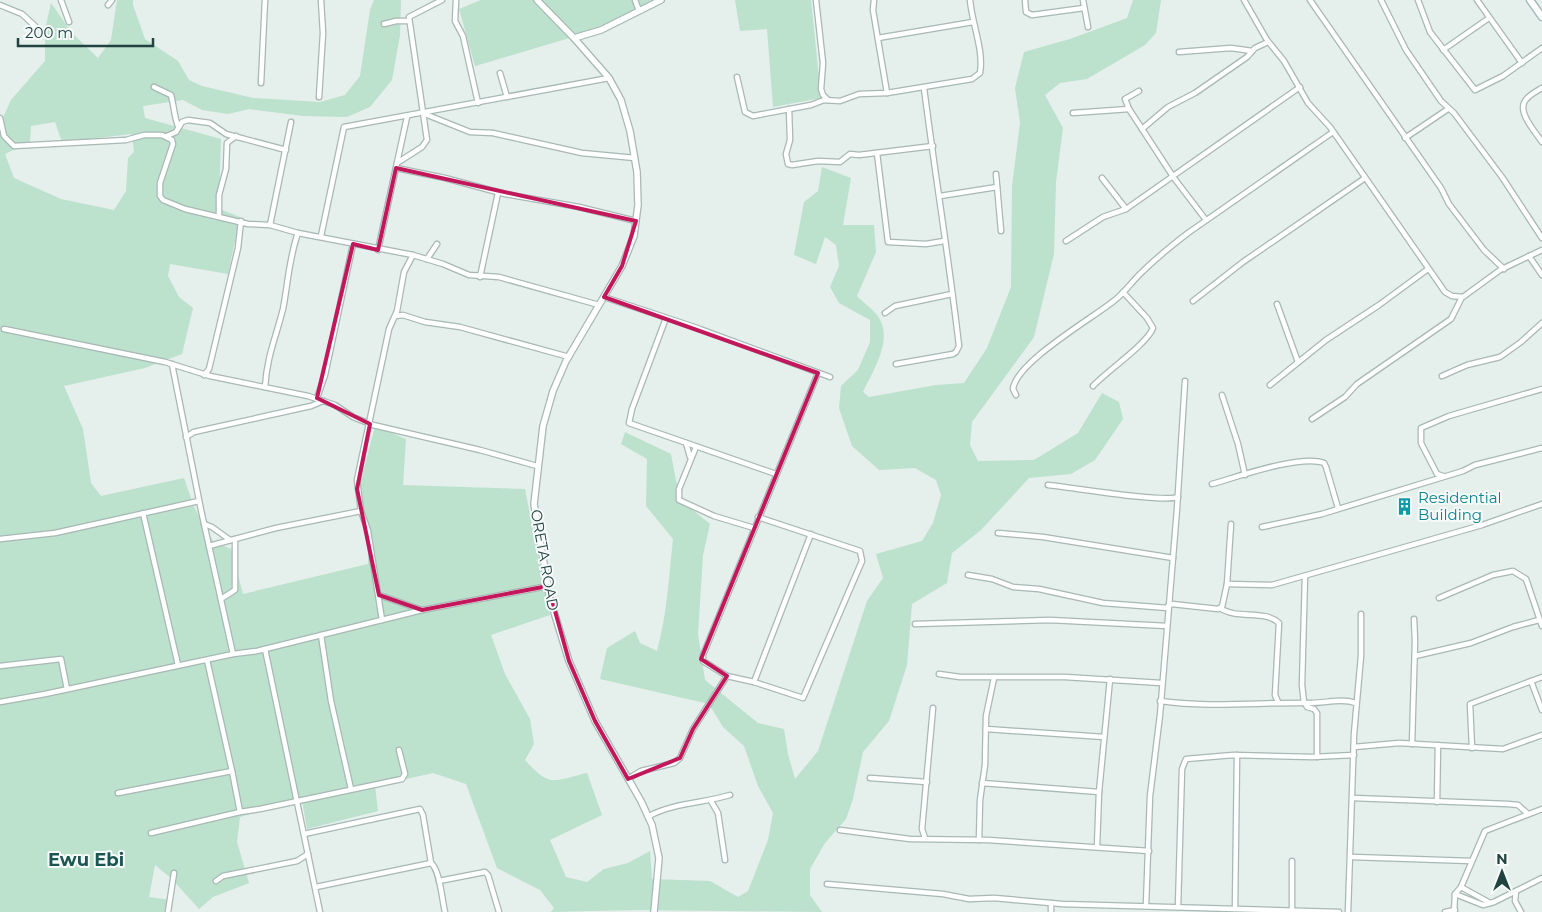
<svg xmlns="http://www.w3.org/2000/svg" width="1542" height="912" viewBox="0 0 1542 912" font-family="Montserrat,sans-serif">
<rect width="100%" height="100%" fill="#e5efec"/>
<g fill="#bce1cd" fill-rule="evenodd">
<path d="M 117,0 L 133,0 L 133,5 L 145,39 L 178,61 L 189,80 L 202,86 L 253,98 L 320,102 L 345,95 L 360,76 L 370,10 L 374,0 L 401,0 L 400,35 L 392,80 L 370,107 L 347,117 L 304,116 L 249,109 L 228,114 L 202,110 L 183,100 L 143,106 L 145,118 L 221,139 L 219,202 L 222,210 L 240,217 L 228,274 L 170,264 L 168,276 L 179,297 L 193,308 L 182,354 L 145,368 L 64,386 L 83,429 L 91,483 L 101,496 L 184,478 L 194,507 L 213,541 L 231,549 L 243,594 L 368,564 L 369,532 L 359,487 L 375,426 L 406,439 L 403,485 L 525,489 L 550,615 L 491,635 L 505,674 L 530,719 L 534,744 L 525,760 C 550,788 553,781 587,773 L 602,815 L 550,840 L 566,877 L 587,882 L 604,869 L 628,863 L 650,851 L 652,879 L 710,881 L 738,897 L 748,891 L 768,840 L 773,813 L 758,786 L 744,746 L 723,727 L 709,704 L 600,679 L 607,648 L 635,631 L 640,643 L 657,651 C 667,615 669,576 673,539 L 646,506 L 647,459 L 621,444 L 625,432 L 671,454 L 676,481 L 684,503 L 710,524 L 703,555 L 698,634 L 705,680 L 758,723 L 784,729 L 788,754 L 795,779 L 818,751 L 867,601 L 883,578 L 876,554 L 922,541 L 933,523 L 941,495 L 936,480 L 915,468 L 879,470 L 852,446 L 839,408 L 841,386 L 858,370 L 870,342 L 870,320 L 839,303 L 830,287 L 839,266 L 836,245 L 825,237 L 816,264 L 794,255 L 804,202 L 818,191 L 822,167 L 851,178 L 843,225 L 874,225 L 876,252 L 857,296 C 864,303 874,310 879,318 C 893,340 873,371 863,392 L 869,397 L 936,385 L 964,383 L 987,348 L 1011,287 L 1012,186 L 1020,123 L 1015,88 L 1024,52 L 1070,39 L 1127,18 L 1133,0 L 1161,0 L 1156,33 L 1145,45 L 1087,79 L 1060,83 L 1045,95 L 1063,128 L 1056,182 L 1054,254 L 1034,337 L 972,422 L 970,445 L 978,461 L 1034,460 L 1078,433 L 1102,393 L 1119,402 L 1123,419 L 1095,460 L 1071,474 L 1029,478 L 981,530 L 952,553 L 947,583 L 912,604 L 907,665 L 889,721 L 863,752 L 853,799 L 846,819 L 825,843 L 810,869 L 810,895 L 822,912 L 634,910 L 551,912 L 554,908 L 540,890 L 497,868 L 466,784 L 433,773 L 375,786 L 378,811 L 307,829 L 302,800 L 240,817 L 237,842 L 249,883 L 213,897 L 199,909 L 172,879 L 155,865 L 149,897 L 170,900 L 170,912 L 0,912 L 0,124 L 11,100 L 45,61 L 45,30 L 51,3 L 72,33 L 98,58 L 111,40 ZM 55,122 L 62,142 L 132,134 L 134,152 L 128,158 L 126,191 L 114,210 L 61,199 L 14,178 L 5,154 L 30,142 L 31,126 Z"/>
<path d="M 481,0 L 652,0 L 590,32 L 475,66 L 459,9 Z"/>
<path d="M 735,0 L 811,0 L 821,98 L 773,107 L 767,29 L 740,31 Z"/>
</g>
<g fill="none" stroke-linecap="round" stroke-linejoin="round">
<defs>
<g id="minor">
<path d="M 61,0 L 69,22"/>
<path d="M 456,0 L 455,21 L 463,36 L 478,103"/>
<path d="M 635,0 L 639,11"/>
<path d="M 816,0 L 823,63 L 821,89 L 823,95 L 828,100"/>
<path d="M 874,0 L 873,10 L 887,93"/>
<path d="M 1025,0 L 1026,12 L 1032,15 L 1084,8"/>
<path d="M 1083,0 L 1088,27"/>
<path d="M 1244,0 L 1267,40 L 1284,61 L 1308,103 L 1330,127 L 1445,292 L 1452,296 L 1463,297 L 1500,270 L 1542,250"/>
<path d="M 1310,0 L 1441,188 L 1449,204 L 1484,250 L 1504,269"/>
<path d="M 1381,0 L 1406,50 L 1441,101 L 1454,113 L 1502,177 L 1542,238"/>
<path d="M 1418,0 L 1430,32 L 1475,90 L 1503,76 L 1542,48"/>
<path d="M 1477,0 L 1522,63"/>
<path d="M 0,5 L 22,14 L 35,26"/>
<path d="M 108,5 L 112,0"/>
<path d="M 384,24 L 396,21 L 408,21"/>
<path d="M 878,38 L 973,22"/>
<path d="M 1443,50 L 1489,18"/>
<path d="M 1179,52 L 1231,48 L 1252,51"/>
<path d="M 500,73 L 507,97"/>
<path d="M 737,77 L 745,112 L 753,116 L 811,105 L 824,100 L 840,101 L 859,94 L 887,93 L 972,79 L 980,73 C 984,50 972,24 970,0"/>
<path d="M 261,83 L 265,0"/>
<path d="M 154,87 L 171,95 C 174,106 174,116 178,126"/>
<path d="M 1542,88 C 1537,91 1526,96 1524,103 C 1519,114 1536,133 1542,142"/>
<path d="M 1139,91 L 1125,99 L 1129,109 L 1174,178 L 1206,220"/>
<path d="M 319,97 L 323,33 L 321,0"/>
<path d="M 789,109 L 790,140 L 786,154 L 788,164 L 792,165 L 818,161 L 840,162 L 850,154 L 859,155 L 933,146"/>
<path d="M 1073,113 L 1129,109"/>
<path d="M 425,114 L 470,132 L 493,133 L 582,153 L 635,158"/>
<path d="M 0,118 L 4,136 L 14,146 L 126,140 L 144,135 L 162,135 L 172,140 L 173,144 L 160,183 L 160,196 L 163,200 L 185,209 L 248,224 L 270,225 L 298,233 L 413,255 L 443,264 L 469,275 L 499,277 L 599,305"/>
<path d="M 1142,129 L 1168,107 L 1195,93 L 1247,57 L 1255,48 L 1268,42"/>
<path d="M 167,136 L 176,132 L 182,122 L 188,120 L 210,123 L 226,134 L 286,150"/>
<path d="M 1405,138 L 1448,109"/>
<path d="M 877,153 L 888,242 L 926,244 L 944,241"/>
<path d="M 397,163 L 422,147 L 427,140 L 409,17 L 442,0"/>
<path d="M 396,168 L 445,178 L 505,194 L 579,207 L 636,221"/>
<path d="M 996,174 L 1001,231"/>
<path d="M 1102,178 L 1126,209"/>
<path d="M 940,196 L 997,187"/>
<path d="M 219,216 L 219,195 L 226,169 L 227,143 L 236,136"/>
<path d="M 270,225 L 291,122"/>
<path d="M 321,236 L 344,127 L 609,78"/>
<path d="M 1066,241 L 1103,217 L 1126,209 L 1300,87"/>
<path d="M 378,250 L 407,117"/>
<path d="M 1529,256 L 1542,275"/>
<path d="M 427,259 L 437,244"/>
<path d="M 480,277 L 498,193"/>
<path d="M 604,297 L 700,329 L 830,377"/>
<path d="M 1193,301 L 1243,262 L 1365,178"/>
<path d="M 1277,304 L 1298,362"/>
<path d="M 885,313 L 895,306 L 952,294"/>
<path d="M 396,316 L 403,315 L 425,322 L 460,327 L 569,357"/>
<path d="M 666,318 L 632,409 L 629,423 L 776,474"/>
<path d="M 4,329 L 165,362 L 210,376 L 308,396 L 335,405 L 353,417 L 373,425 L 480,450 L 537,466"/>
<path d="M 172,364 L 201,510 L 233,654"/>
<path d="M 896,364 L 953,354 L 956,352 L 959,346 C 949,259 935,174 924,88"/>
<path d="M 204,375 L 209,369 L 238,248 L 241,221"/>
<path d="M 1442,376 L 1467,365 L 1500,357 L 1521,342 L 1542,323"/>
<path d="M 1270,385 L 1326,340 L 1379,305 L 1428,269"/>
<path d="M 1093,386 C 1107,371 1147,344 1153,328 L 1147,318 L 1123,292"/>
<path d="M 265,387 C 267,356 276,337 283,309 C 288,283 289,258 298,233"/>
<path d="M 1016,395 L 1013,389 C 1016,362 1093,318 1115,300 C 1124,293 1131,283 1139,275 C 1154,260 1171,246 1188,233 L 1333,132"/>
<path d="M 1222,395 L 1238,444 L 1245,475"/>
<path d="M 317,398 L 325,375 L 353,244"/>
<path d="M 1312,419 L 1345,397 L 1357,384 L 1451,319 L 1462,297"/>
<path d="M 186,437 L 194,432 L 311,406 L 323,401"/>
<path d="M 686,443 L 690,457"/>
<path d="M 696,447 L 679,489 L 679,500 L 714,516 L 754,528"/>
<path d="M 1443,476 L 1437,474 L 1421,443 L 1421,428 L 1449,416 L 1542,389"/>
<path d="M 1212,484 C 1237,477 1301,454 1324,463 L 1326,467 L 1338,508"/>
<path d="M 1048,485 C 1070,487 1163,503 1178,497"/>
<path d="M 143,513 L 178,665"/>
<path d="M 758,517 L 860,551 L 862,561 L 803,698 L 754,682 L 727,676 L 703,661 L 703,655 L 818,373"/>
<path d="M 204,524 L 212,527 L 230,540"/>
<path d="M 1262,527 L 1322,514 L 1463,471 L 1475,465 L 1542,448"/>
<path d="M 998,533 L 1043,537 L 1173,558"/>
<path d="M 0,539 L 55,533 L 199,501"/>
<path d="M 209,546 L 276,528 L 361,511"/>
<path d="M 968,575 L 992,579 L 1013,587 L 1039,589 L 1103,603 L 1168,608"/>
<path d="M 1227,584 L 1272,585 L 1482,525 L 1542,504"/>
<path d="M 379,595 L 422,610"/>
<path d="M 1439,598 L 1493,575 L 1513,571 L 1526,579 L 1542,626"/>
<path d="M 221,599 L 235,590 L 235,539"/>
<path d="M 1168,606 L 1172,604 L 1218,609 L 1222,607 L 1227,584 L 1231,524"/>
<path d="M 1220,608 C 1237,620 1264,609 1279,623 L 1275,695 L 1278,702"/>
<path d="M 382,620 L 368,531 L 361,511 L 357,480 L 389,329 L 397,311 L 404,272 L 413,255"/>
<path d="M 915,624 L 1050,620 L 1167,626"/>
<path d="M 321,635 L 331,701 L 351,789"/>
<path d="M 265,649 L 320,912"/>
<path d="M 1415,656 L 1471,643 L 1513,627 L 1539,620"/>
<path d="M 207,660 L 232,771"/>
<path d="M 0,666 L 61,659 L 67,689"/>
<path d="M 939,674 L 960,677 L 1065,677 L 1161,683"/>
<path d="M 1531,681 L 1542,710"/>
<path d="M 754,682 L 811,534"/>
<path d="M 1160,701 C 1210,708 1261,702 1311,703 C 1327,703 1340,698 1356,703"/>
<path d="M 0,702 L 45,694 L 233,654 L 257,651 L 422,610 L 548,586"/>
<path d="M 1304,703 L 1302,685 L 1305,576"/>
<path d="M 1305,703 L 1307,707 L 1314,709 L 1317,713 L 1317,757"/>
<path d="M 986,729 L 1104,737"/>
<path d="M 1412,744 L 1415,641 L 1414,619"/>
<path d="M 1354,747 L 1399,743 L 1503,749 L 1542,735"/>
<path d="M 1472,748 L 1470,704 L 1542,677"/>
<path d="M 870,778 L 927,782"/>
<path d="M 628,779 L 641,771 L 674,763 L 680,758 L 693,729 L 727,676"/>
<path d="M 982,783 L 1099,792"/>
<path d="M 118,793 L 232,771 L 240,812"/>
<path d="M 1353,798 L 1508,804 L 1518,805 L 1528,814"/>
<path d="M 711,801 L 718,813 L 725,860"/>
<path d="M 1437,802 L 1438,745"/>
<path d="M 649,816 C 673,803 704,803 730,795"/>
<path d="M 840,830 L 910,839 L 988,840 L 1149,851"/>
<path d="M 151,833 L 240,812 L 260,809 L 402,779 L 405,774 L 399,750"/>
<path d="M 304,834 L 420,809 L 423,815 L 431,863"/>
<path d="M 925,838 L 922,829 L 933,708"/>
<path d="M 979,840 L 980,800 L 985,765 L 986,716 L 994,678"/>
<path d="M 1097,847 L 1099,792 L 1110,679"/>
<path d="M 1352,857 L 1471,861"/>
<path d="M 1292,861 L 1292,910"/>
<path d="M 216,881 L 223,876 L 297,861 L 308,854"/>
<path d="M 439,881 L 485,872 L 488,875 L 499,912"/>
<path d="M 827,884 L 943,894 L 969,899 L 994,898 L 1062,904 L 1339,912"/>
<path d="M 316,887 L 431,863 C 440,870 442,900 445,912"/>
<path d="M 1461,887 L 1490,903"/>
<path d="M 1516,891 L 1515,901 L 1521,912"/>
<path d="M 1455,894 L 1483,905 L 1494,902 L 1542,878"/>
<path d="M 1146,905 L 1150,796 L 1160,715 L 1177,509 L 1185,381"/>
<path d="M 1178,907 L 1182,769 L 1186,759 L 1233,755 L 1312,757 L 1354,755"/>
<path d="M 1235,909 L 1237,755"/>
<path d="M 168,912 L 174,873"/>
<path d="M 1051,912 L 1051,903"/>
<path d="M 1348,912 L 1354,734 L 1361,656 L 1361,614"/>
<path d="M 1445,912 L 1455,910"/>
<path d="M 1454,912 L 1455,894 L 1461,887 L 1485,831 L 1542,809"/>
</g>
<g id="tertiary">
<path d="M 537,0 L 574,38 L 609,78 L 621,100 L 630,131 L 637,172 L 638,205 L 634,236 L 622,266 L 566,361 L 553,391 L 543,426 L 534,504 L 550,599 L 569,661 L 595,721 L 641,801 L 652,825 L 659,858 L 654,912"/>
<path d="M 574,38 L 601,30 L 661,0"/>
</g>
<path id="secondary" d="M 1530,0 L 1542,17"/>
</defs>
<use href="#minor" stroke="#a7b8b5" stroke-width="7"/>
<use href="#tertiary" stroke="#a7b8b5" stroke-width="8"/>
<use href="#secondary" stroke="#a2bbb8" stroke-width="9"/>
<use href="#minor" stroke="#fff" stroke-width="4.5"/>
<use href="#tertiary" stroke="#fff" stroke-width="5.5"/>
<use href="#secondary" stroke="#fff" stroke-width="6"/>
</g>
<path fill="none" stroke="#c2185b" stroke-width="4" stroke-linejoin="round" d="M 396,168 L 636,221 L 622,266 L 604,297 L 818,373 L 701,659 L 727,676 L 693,729 L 680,758 L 628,779 L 595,721 L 569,661 L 548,586 L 422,610 L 379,595 L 357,489 L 370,424 L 317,398 L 353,244 L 378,250 Z"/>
<defs>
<symbol id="building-bare" viewBox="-9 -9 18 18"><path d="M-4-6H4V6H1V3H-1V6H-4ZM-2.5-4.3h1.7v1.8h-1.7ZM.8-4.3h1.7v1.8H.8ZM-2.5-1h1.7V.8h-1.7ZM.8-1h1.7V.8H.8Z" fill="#0f9aa8" stroke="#f6fbf9" stroke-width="2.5" paint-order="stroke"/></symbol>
</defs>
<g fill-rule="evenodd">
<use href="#building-bare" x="1392" y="494" width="25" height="25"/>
</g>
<g text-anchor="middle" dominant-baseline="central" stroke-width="4" stroke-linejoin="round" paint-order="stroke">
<g font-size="15" fill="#0d838f" stroke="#f6fbf9" text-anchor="start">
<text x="1418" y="497">Residential<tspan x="1418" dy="17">Building</tspan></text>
</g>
<g font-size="15" fill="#224240" stroke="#f6fbf9">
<text transform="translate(545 560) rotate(80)">ORETA ROAD</text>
</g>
<g font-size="18" font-weight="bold" fill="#1c5653" stroke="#f6fbf9">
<text x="86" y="860">Ewu Ebi</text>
</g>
</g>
<g transform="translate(1502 872)" stroke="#f6fbf9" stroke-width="4" paint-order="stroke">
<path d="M0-4L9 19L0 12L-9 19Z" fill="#224240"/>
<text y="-8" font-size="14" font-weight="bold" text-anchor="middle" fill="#224240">N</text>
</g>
<path d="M18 38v8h135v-8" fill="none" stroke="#224240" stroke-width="2.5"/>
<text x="25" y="38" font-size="15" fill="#224240" stroke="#f6fbf9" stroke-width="4" paint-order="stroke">200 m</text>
</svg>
